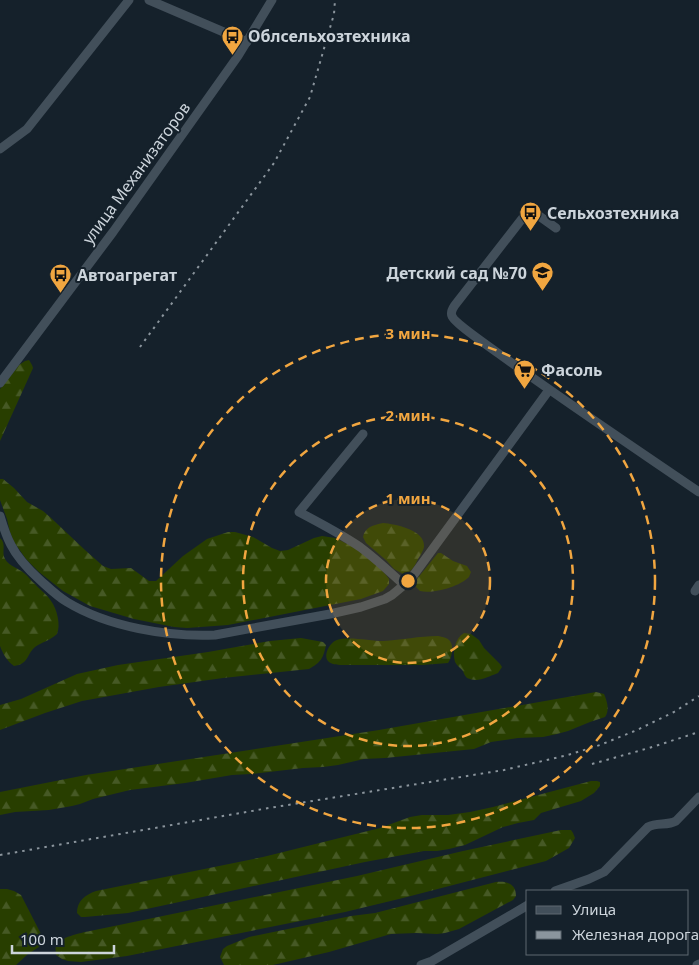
<svg xmlns="http://www.w3.org/2000/svg" width="699" height="965" viewBox="0 0 699 965" font-family="'Noto Sans',sans-serif">
<defs>
<pattern id="forest-firs" width="22" height="20" patternUnits="userSpaceOnUse" patternTransform="scale(1.25)"><rect width="22" height="20" fill="#283e00"/><path d="M5 1l3.5 6h-7zM16 11l3.5 6h-7z" fill="#465925"/></pattern>
</defs>
<rect width="100%" height="100%" fill="#15212b"/>
<g fill="url(#forest-firs)">
<path d="M 29,360 L 32,365 L 33,368 L 0,441 L 0,389 L 19,365 L 25,361 Z"/>
<path d="M 0,479 L 3,479 L 14,488 L 27,502 L 43,511 L 50,517 L 85,550 L 103,566 L 111,569 L 131,568 L 149,581 L 156,581 L 183,556 L 207,539 L 228,532 L 235,532 L 253,537 L 272,548 L 280,551 L 288,550 L 314,538 L 322,536 L 335,538 L 360,550 L 375,563 L 386,575 L 389,579 L 389,584 L 383,591 L 361,599 L 228,625 L 187,628 L 174,627 L 134,619 L 90,606 L 63,591 L 39,572 L 26,559 L 14,542 L 10,532 L 7,519 L 0,500 Z"/>
<path d="M 383,523 C 395,524 426,530 424,547 C 423,552 419,557 417,561 C 414,568 410,573 403,574 L 394,569 L 387,561 L 366,543 L 363,537 C 365,527 373,525 383,523 Z"/>
<path d="M 0,538 C 7,544 1,552 5,559 C 9,566 18,568 24,573 C 28,576 31,581 35,584 C 40,590 47,594 51,601 C 57,609 61,625 57,634 C 51,640 42,642 35,647 C 26,655 29,664 14,666 C 7,661 3,654 0,646 Z"/>
<path d="M 438,553 L 441,553 L 453,561 L 467,566 L 471,572 L 469,577 C 459,587 433,594 420,591 L 416,587 L 417,579 Z"/>
<path d="M 464,633 L 471,634 L 479,640 L 484,648 L 500,664 L 502,667 L 498,673 C 487,677 478,683 467,678 C 465,676 464,674 463,671 C 461,668 457,666 455,662 C 452,652 455,638 464,633 Z"/>
<path d="M 438,636 C 442,637 447,637 450,641 C 454,646 452,658 448,663 L 422,665 L 344,665 C 339,665 333,665 329,662 C 322,656 330,642 337,640 C 348,636 371,641 383,641 C 402,640 419,636 438,636 Z"/>
<path d="M 301,638 L 323,642 L 326,645 C 323,659 321,662 309,669 L 223,678 L 159,687 L 82,701 L 45,713 L 0,730 L 0,705 L 21,699 L 77,674 L 118,665 L 208,652 L 270,641 Z"/>
<path d="M 596,692 L 604,694 C 607,701 610,710 605,717 L 590,722 L 568,731 L 557,734 L 543,737 L 518,738 L 491,742 L 474,749 L 385,758 L 364,759 L 338,765 L 323,767 L 303,768 L 251,774 L 232,775 L 185,783 L 130,790 L 93,799 L 80,804 L 72,806 L 49,810 L 15,812 L 0,815 L 0,792 L 86,775 L 379,730 Z"/>
<path d="M 591,781 L 597,781 L 600,782 L 600,786 L 594,793 L 581,801 L 541,813 L 534,820 L 518,823 L 503,827 L 465,845 L 449,849 L 437,851 L 424,851 L 365,862 L 128,913 L 85,917 L 81,917 L 77,913 C 77,901 85,895 96,891 L 263,857 L 380,828 L 410,817 L 422,815 L 448,815 L 470,812 L 493,807 Z"/>
<path d="M 561,830 L 571,830 L 573,833 L 575,838 L 569,848 L 546,861 L 403,898 L 345,912 L 127,956 L 81,962 L 68,961 L 62,959 L 56,955 C 56,952 55,949 56,946 C 59,937 81,933 90,931 L 357,876 L 463,851 Z"/>
<path d="M 496,882 C 506,881 516,883 516,896 L 513,900 L 459,929 L 445,933 L 437,934 L 416,933 L 391,934 L 329,952 L 273,965 L 224,965 L 220,957 L 223,949 L 227,946 L 249,937 L 351,916 L 375,913 Z"/>
<path d="M 0,889 L 7,889 L 14,891 L 21,895 L 41,934 L 42,943 L 39,947 L 28,954 L 16,965 L 0,965 Z"/>
</g>
<g fill="none" stroke-linecap="round" stroke-linejoin="round">
<g stroke="#424f5a" stroke-width="9">
<path d="M 149,0 L 247,42"/>
<path d="M 0,149 L 27,129 L 129,0"/>
<path d="M 556,228 L 535,213 L 532,211 L 525,215 L 455,305 C 453,308 450,312 452,316 C 454,323 494,350 502,356 C 567,403 633,447 699,492"/>
<path d="M 0,383 L 113,232 L 238,56 L 272,0"/>
<path d="M 363,434 L 299,512 C 320,523 341,534 360,547 C 376,559 390,572 404,585"/>
<path d="M 0,516 C 3,526 6,536 11,545 C 18,559 29,570 40,580 C 49,588 57,596 67,602 C 108,627 168,637 215,635 L 330,614 L 361,607 L 385,599 L 392,595 L 410,580 L 549,390"/>
<path d="M 695,591 L 699,585"/>
<path d="M 555,891 L 589,879 L 604,872 L 648,827 C 657,822 667,826 676,821 L 699,797"/>
<path d="M 421,965 L 432,961 L 528,905"/>
<path d="M 697,965 L 699,964"/>
</g>
<g stroke="#8b959d" stroke-width="2" stroke-dasharray="2.5 5" stroke-linecap="butt">
<path d="M 140,347 L 274,163 L 310,97 L 334,14 L 335,0"/>
<path d="M 592,764 L 649,748 L 699,732"/>
<path d="M 0,855 L 269,808 L 504,770 L 568,755 L 600,745 L 637,730 L 674,712 L 699,696"/>
</g>
</g>
<circle cx="408" cy="581" r="82" fill="#f1a640" fill-opacity=".12"/>
<g fill="none" stroke="#f1a640" stroke-width="2.5" stroke-dasharray="9 6">
<circle cx="408" cy="581" r="82"/>
<circle cx="408" cy="581" r="165"/>
<circle cx="408" cy="581" r="247"/>
</g>
<defs>
<symbol id="bus-pin" viewBox="-11 -11 22 30"><path d="M0 17L-7.5 6A9.5 9.5 0 1 1 7.5 6Z" fill="#f1a640" stroke="#15212b"/><path d="M-5-6H5V4H4V6H2V4H-2V6H-4V4H-5ZM-3.5-4V0h7V-4ZM-3.5 1.2v1.5H-2V1.2ZM2 1.2v1.5H3.5V1.2Z" fill="#111"/></symbol>
<symbol id="school-pin" viewBox="-11 -11 22 30"><path d="M0 17L-7.5 6A9.5 9.5 0 1 1 7.5 6Z" fill="#f1a640" stroke="#15212b"/><path d="M0-5L7-2L0 1L-7-2ZM-4 1L0 2.5L4 1V4Q0 6-4 4Z" fill="#111"/></symbol>
<symbol id="supermarket-pin" viewBox="-11 -11 22 30"><path d="M0 17L-7.5 6A9.5 9.5 0 1 1 7.5 6Z" fill="#f1a640" stroke="#15212b"/><path d="M-6-5.5h2.5l.6 2H6L4.5 2H-2.5L-4.4-4H-6ZM-1.5 3.2a1.3 1.3 0 1 0 .1 0ZM3 3.2a1.3 1.3 0 1 0 .1 0Z" fill="#111"/></symbol>
</defs>
<g fill-rule="evenodd">
<use href="#bus-pin" x="220" y="24" width="25" height="34"/>
<use href="#bus-pin" x="518" y="200" width="25" height="34"/>
<use href="#school-pin" x="530" y="260" width="25" height="34"/>
<use href="#bus-pin" x="48" y="262" width="25" height="34"/>
<use href="#supermarket-pin" x="512" y="358" width="25" height="34"/>
</g>
<g text-anchor="middle" dominant-baseline="central" stroke-width="4" stroke-linejoin="round" paint-order="stroke">
<g font-size="16" font-weight="bold" fill="#ccd4db" stroke="#15212b" text-anchor="start">
<text x="248" y="36">Облсельхозтехника</text>
<text x="547" y="213">Сельхозтехника</text>
<text x="527" y="273" text-anchor="end">Детский сад №70</text>
<text x="77" y="275">Автоагрегат</text>
<text x="541" y="370">Фасоль</text>
</g>
<g font-size="16" fill="#ccd4db" stroke="#15212b">
<text transform="translate(136 173) rotate(-54)">улица Механизаторов</text>
</g>
</g>
<circle cx="408" cy="581" r="8" fill="#f1a640" stroke="#15212b" stroke-width="2.5"/>
<g font-size="15" text-anchor="middle" font-weight="bold" fill="#f1a640" stroke="#15212b" stroke-width="4" stroke-linejoin="round" paint-order="stroke">
<text x="408" y="339">3 мин</text>
<text x="408" y="421">2 мин</text>
<text x="408" y="504">1 мин</text>
</g>
<rect x="526" y="890" width="162" height="65" fill="#15212b" stroke="#5e6971"/>
<rect x="536" y="906" width="25" height="8" fill="#424f5a" stroke="#5e6971"/>
<text x="572" y="915" font-size="15" fill="#ccd4db">Улица</text>
<rect x="536" y="931" width="25" height="8" fill="#8b959d" stroke="#5e6971"/>
<text x="572" y="940" font-size="15" fill="#ccd4db">Железная дорога</text>
<path d="M12 945v8h102v-8" fill="none" stroke="#ccd4db" stroke-width="2.5"/>
<text x="20" y="945" font-size="15" fill="#ccd4db" stroke="#15212b" stroke-width="4" paint-order="stroke">100 m</text>
</svg>
